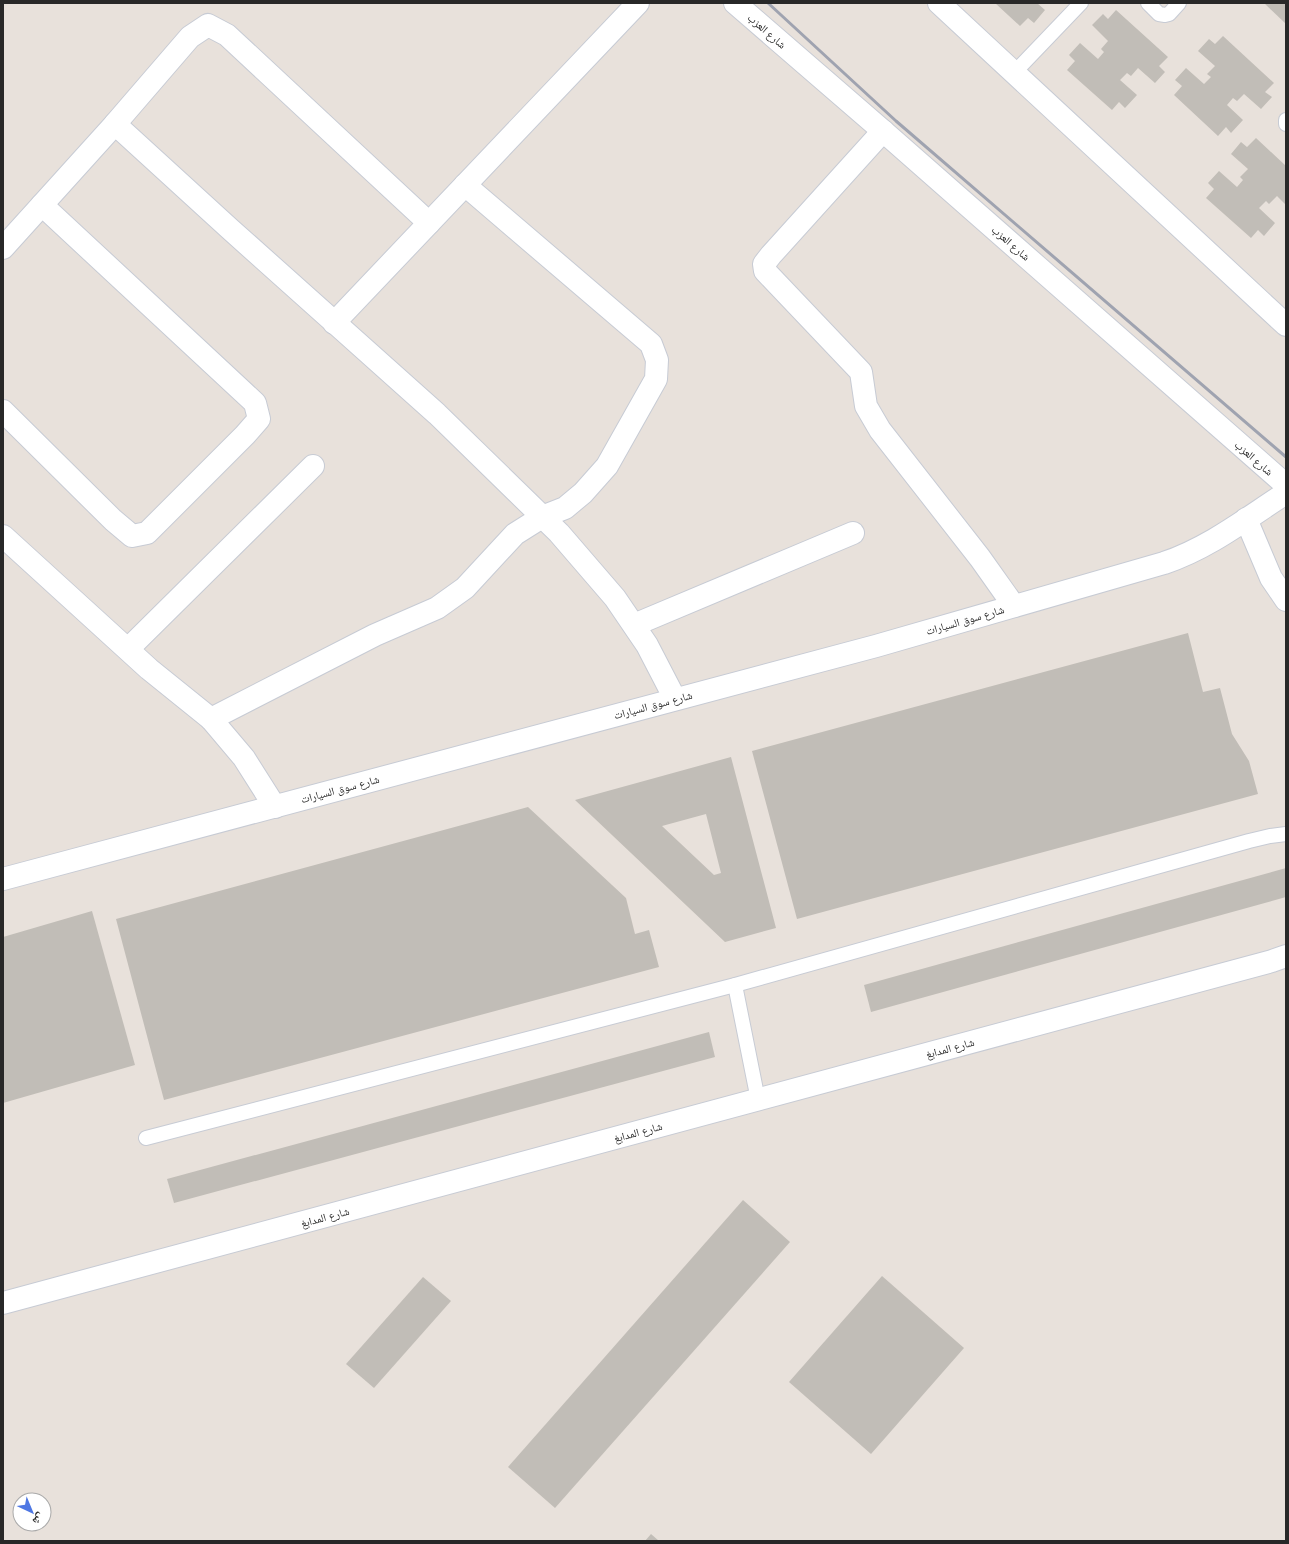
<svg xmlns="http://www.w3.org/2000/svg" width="1289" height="1544" viewBox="0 0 1289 1544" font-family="Helvetica,'Noto Naskh Arabic',sans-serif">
<rect width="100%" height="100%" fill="#e8e1db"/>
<g fill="#c1bdb7" fill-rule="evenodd">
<path d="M 995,3 L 1037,3 L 1045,10 L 1034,23 L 1028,18 L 1020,26 Z"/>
<path d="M 1264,3 L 1286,3 L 1286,24 Z"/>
<path d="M 1116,10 L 1168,57 L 1159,66 L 1165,72 L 1155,83 L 1138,68 L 1131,76 L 1127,73 L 1120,80 L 1137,95 L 1125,108 L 1119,102 L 1112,110 L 1067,70 L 1075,61 L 1069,55 L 1080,43 L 1098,59 L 1104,52 L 1101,49 L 1108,41 L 1092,25 L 1103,14 L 1108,19 Z"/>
<path d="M 1223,36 L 1274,83 L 1265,92 L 1272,97 L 1261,109 L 1244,94 L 1237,101 L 1233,98 L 1227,105 L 1243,120 L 1231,133 L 1226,127 L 1218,136 L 1174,95 L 1182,86 L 1175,80 L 1186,68 L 1204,84 L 1211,77 L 1207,74 L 1215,66 L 1198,51 L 1209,39 L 1215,44 Z"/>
<path d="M 1256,138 L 1286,166 L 1286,205 L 1277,196 L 1269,204 L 1266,201 L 1259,208 L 1275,223 L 1264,236 L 1258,230 L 1251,238 L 1206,198 L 1214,189 L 1208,183 L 1219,171 L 1237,187 L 1243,180 L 1240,177 L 1248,169 L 1231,154 L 1241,142 L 1247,147 Z"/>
<path d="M 1188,633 L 1203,692 L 1220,688 L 1232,734 L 1249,761 L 1258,794 L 797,919 L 752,751 Z"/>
<path d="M 731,757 L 776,928 L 725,942 L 575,800 ZM 706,814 L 721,873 L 714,875 L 662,826 Z"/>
<path d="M 528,807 L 626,898 L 635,934 L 649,930 L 659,967 L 164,1100 L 116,919 Z"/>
<path d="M 1286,868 L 1286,897 L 871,1012 L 864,985 Z"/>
<path d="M 92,911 L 135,1065 L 3,1103 L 3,937 Z"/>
<path d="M 709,1032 L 715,1057 L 174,1203 L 167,1179 Z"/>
<path d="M 743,1200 L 790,1242 L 555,1508 L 508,1467 Z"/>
<path d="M 882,1276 L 964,1348 L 871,1454 L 789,1382 Z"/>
<path d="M 423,1277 L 451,1301 L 374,1388 L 346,1364 Z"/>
<path d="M 651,1534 L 659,1541 L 645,1541 Z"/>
</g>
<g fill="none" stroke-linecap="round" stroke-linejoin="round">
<defs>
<g id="service">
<path d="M 1148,3 L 1159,14 L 1165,15 L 1169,14 L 1179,3"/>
<path d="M 1014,73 L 1081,3"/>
<path d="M 1286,120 L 1286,124"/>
<path d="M 735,985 L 758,1100"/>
<path d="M 146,1138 L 735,985 L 1249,841 L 1270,836 L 1286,834"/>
</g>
<g id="minor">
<path d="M 735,3 L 883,131 L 1286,485"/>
<path d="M 939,3 L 1286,325"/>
<path d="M 115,124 L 190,37 L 208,25 L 227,35 L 429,223"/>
<path d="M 883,131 L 771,255 L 764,264 L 765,271 L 861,372 L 866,406 L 880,430 L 980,558 L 1014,606"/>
<path d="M 3,248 L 115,124 L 230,229 L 437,414 L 559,533 L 615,598 L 647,645 L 675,699"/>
<path d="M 334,323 L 638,3"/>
<path d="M 3,411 L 113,520 L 132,536 L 147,533 L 245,435 L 259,419 L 255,403 L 42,205"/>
<path d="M 1246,519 L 1271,578 L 1286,600"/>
<path d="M 3,536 L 149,669 L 211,719 L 244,758 L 275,807"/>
<path d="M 634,625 L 853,533"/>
<path d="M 128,649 L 313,466"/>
<path d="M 211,719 L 375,635 L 437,608 L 465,588 L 515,534 L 542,517 L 565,508 L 583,493 L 607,466 L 656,379 L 657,360 L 651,344 L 465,185"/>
<path d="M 3,879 L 876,646 L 1164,563 C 1209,548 1247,518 1286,493"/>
<path d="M 3,1303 L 1272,961 L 1286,956"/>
</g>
</defs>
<use href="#service" stroke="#c7cbd4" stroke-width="16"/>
<use href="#minor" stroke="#c7cbd4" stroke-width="24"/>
<use href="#service" stroke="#fff" stroke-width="14"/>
<use href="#minor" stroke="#fff" stroke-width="22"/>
<path stroke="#9fa3b0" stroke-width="3" d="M 768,3 L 896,121 L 1286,457"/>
</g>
<g text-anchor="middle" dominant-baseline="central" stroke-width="3" stroke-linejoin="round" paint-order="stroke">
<g font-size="11" fill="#282828" stroke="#fff">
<text transform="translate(767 31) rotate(41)">شارع العزب</text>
<text transform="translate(1011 243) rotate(41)">شارع العزب</text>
<text transform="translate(1254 458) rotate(41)">شارع العزب</text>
<text transform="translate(965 620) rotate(-16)">شارع سوق السيارات</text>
<text transform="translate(653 705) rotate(-15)">شارع سوق السيارات</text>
<text transform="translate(340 789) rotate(-15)">شارع سوق السيارات</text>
<text transform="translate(950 1048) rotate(-15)">شارع المدابغ</text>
<text transform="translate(638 1132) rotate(-15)">شارع المدابغ</text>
<text transform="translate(325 1217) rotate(-15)">شارع المدابغ</text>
</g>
</g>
<rect width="1289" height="1544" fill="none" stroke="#282828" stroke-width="8"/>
<g transform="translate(32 1512) rotate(136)"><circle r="19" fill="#ffffff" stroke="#a9a9a9"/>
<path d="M0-3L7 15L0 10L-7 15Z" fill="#4e77e3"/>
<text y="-6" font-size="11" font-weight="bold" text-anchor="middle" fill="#282828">ش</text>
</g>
</svg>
